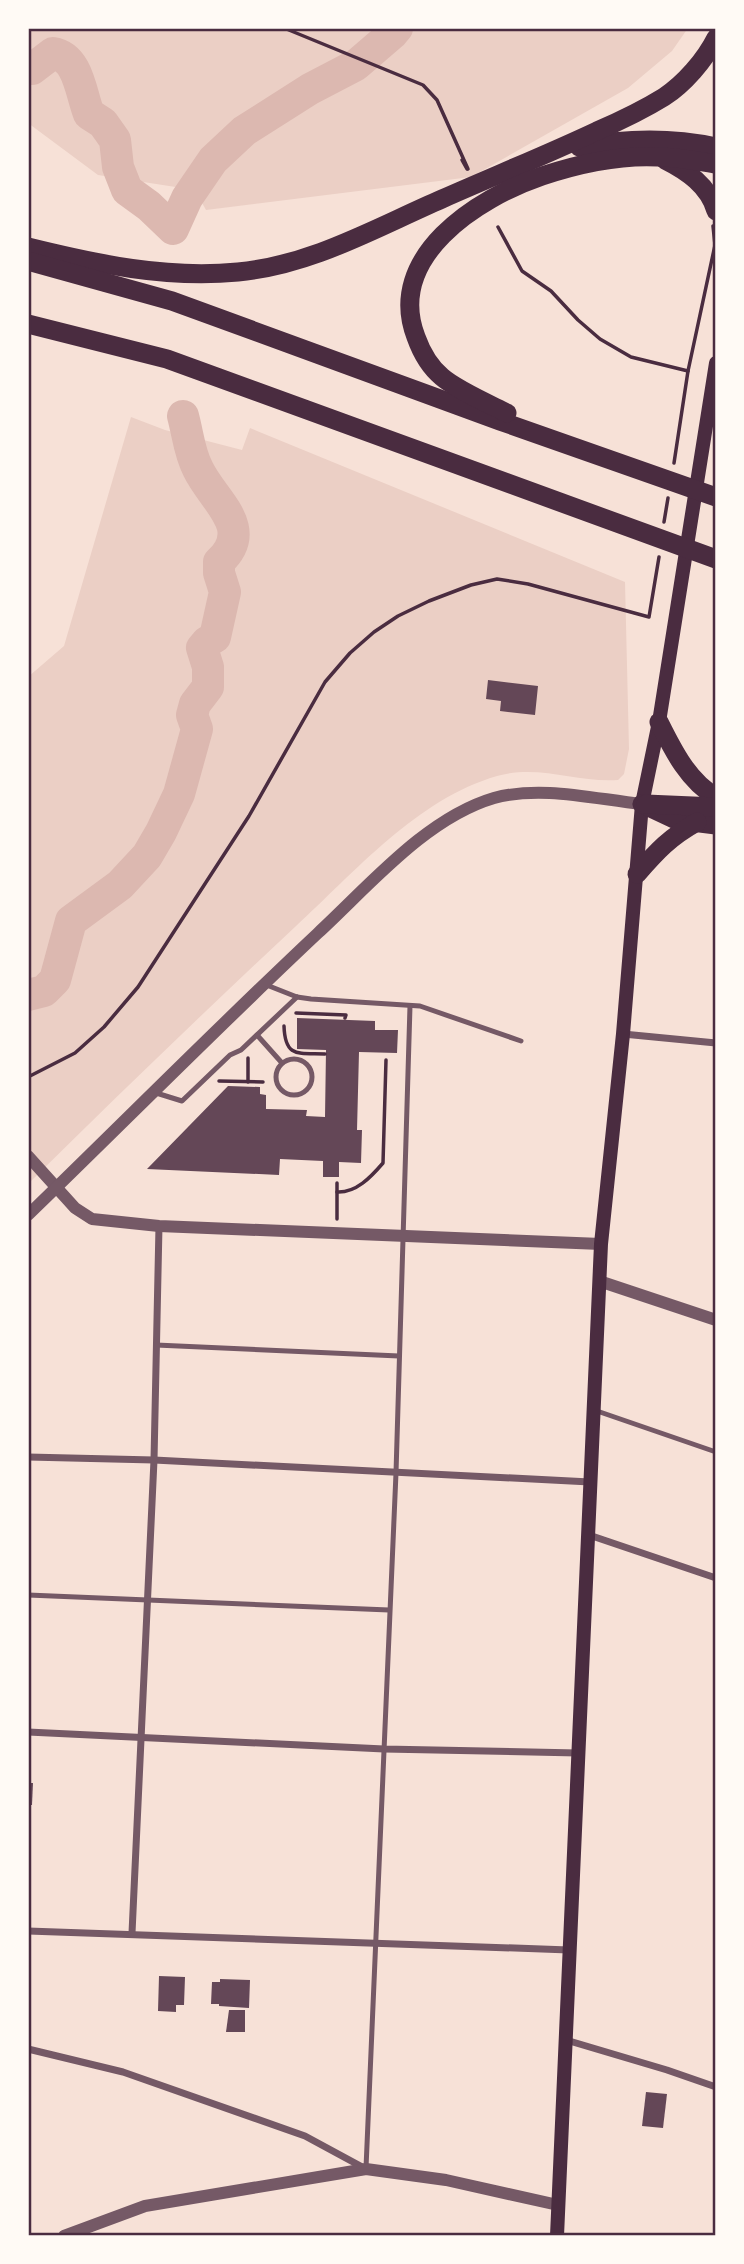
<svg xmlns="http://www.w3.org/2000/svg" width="744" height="2264" viewBox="0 0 744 2264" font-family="'Public Sans',sans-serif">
<rect width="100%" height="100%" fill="#f7e1d7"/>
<g fill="#ebcfc5">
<path d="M 28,28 L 688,28 L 672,51 L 628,88 L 471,177 L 206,210 L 195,190 L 98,175 L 28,123 Z"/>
<path d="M 131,417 L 165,430 L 242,450 L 250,428 L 625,582 L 629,749 L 624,774 L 618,780 C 577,783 540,764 497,776 C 417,799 355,872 295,927 C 205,1011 116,1097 28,1184 L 28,677 L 64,646 Z"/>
</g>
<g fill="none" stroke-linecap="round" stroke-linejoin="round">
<g stroke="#dcb8b0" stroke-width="32">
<path d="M 28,69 L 32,69 L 53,53 C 79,57 81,95 89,114 L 103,123 L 115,140 L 118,167 L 127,190 L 149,206 L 173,229 L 187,198 L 213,160 L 244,131 L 310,89 L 356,65 L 392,34 L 397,28"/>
<path d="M 28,995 L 44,991 L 55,980 L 71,921 L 120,885 L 147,856 L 161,832 L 179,794 L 197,729 L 192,715 L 195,704 L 208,687 L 208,667 L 202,648 L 207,642 L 215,637 L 225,592 L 219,573 L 219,562 C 256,528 213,501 198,469 C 189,452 188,434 183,416"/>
</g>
</g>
<g fill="#644757">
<path d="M 488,680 L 538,686 L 535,715 L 500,711 L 501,701 L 486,699 Z"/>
<path d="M 297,1018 L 375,1021 L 375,1030 L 398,1030 L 397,1053 L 359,1052 L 357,1130 L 362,1130 L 361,1163 L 339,1162 L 339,1177 L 323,1177 L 323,1161 L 280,1159 L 279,1175 L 147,1169 L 228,1086 L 260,1087 L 260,1094 L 266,1095 L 266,1109 L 307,1110 L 306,1116 L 325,1117 L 326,1050 L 297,1049 Z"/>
<path d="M 28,1783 L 33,1783 L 32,1805 L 28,1805 Z"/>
<path d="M 159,1976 L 185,1977 L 184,2005 L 176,2005 L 176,2012 L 158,2011 Z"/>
<path d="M 220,1979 L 250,1980 L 249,2008 L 219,2006 L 219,2004 L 211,2004 L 212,1982 L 220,1982 Z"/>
<path d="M 229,2010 L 245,2010 L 245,2032 L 226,2032 Z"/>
<path d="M 646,2092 L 667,2094 L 663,2128 L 642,2126 Z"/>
</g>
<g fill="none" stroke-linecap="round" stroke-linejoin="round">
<g stroke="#4a2c40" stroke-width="3.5">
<path d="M 284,28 L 423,85 L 437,100 L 468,169"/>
<path d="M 462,160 L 467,169"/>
<path d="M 498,227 L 522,271 L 551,291 L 578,320 L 600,339 L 631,357 L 688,371"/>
<path d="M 674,463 L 688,371 L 715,245 L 713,226"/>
<path d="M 664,522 L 668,498"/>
<path d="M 296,1013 L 346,1015 L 345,1018"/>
<path d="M 284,1026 C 285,1058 298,1053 325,1054"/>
<path d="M 28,1077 L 75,1053 L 104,1027 L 138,987 L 249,816 L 325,682 L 350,653 L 374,632 L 398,616 L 429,601 L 471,585 L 497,579 L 528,584 L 649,617 L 659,557"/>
<path d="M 219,1081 L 263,1082"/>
<path d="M 248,1082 L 248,1058"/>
<path d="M 337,1183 L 337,1219"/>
<path d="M 337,1192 C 356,1193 371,1177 383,1163 L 386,1060"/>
</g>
<g stroke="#755966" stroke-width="5">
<path d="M 264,984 L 297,997 L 311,999 L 420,1006 L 521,1041"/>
<path d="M 257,1035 L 282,1063"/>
<circle cx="294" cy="1077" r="18"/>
<path d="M 153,1092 L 182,1101 L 230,1055 L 241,1050 L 297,997"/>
<path d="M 156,1345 L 399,1356"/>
<path d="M 597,1411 L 716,1452"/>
<path d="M 28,1595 L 389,1610"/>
<path d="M 366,2168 L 396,1473 L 410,1006"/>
</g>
<g stroke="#755966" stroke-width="7">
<path d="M 623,1034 L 716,1043"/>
<path d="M 28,1457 L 154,1460 L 590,1482"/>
<path d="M 589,1535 L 716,1578"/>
<path d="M 28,1732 L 384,1749 L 578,1753"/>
<path d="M 28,1931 L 569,1950"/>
<path d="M 132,1933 L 154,1460 L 159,1226"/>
<path d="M 566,2040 L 667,2070 L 716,2087"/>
<path d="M 28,2049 L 123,2072 L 305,2136 L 366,2169"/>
</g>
<g stroke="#755966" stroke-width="12">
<path d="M 28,1156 L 75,1208 L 92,1219 L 159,1226 L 601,1244"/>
<path d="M 28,1215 C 125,1121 220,1025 318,933 C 369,886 426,818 494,798 C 542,785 594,799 642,804"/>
<path d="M 599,1281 L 716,1320"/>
<path d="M 64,2236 L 145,2206 L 366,2169 L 446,2180 L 558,2205"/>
</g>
<path stroke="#4a2c40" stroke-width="14" d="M 557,2236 L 601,1244 L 623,1034 L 642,804 L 659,722 L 716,363"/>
<g stroke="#4a2c40" stroke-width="19">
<path d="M 579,147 C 626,138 670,137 716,147"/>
<path d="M 665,160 C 687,171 709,186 716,211"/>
<path d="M 28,247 C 97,264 166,279 238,272 C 312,265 375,228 442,199 C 494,176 546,155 597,131 C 620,121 643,110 664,97 C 684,84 705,60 716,38"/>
<path d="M 28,261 L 172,301 L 500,421 L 716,497"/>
<path d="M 28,324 L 167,359 L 716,559"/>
<path d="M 507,413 C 489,404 457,390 442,377 C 430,367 421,351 416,337 C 385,257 477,198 542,176 C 578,164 620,155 658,157 C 677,157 697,161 716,164"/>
<path d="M 659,722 C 673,750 688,781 716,797"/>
<path d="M 642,804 L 676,820 L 716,825"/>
<path d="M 646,804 L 716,807"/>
<path d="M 637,874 C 657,851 670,837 697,822"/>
</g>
</g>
<rect width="744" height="2264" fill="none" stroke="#fffaf5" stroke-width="60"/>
<rect x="30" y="30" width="684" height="2204" fill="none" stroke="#4a2c40" stroke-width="2.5"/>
</svg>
